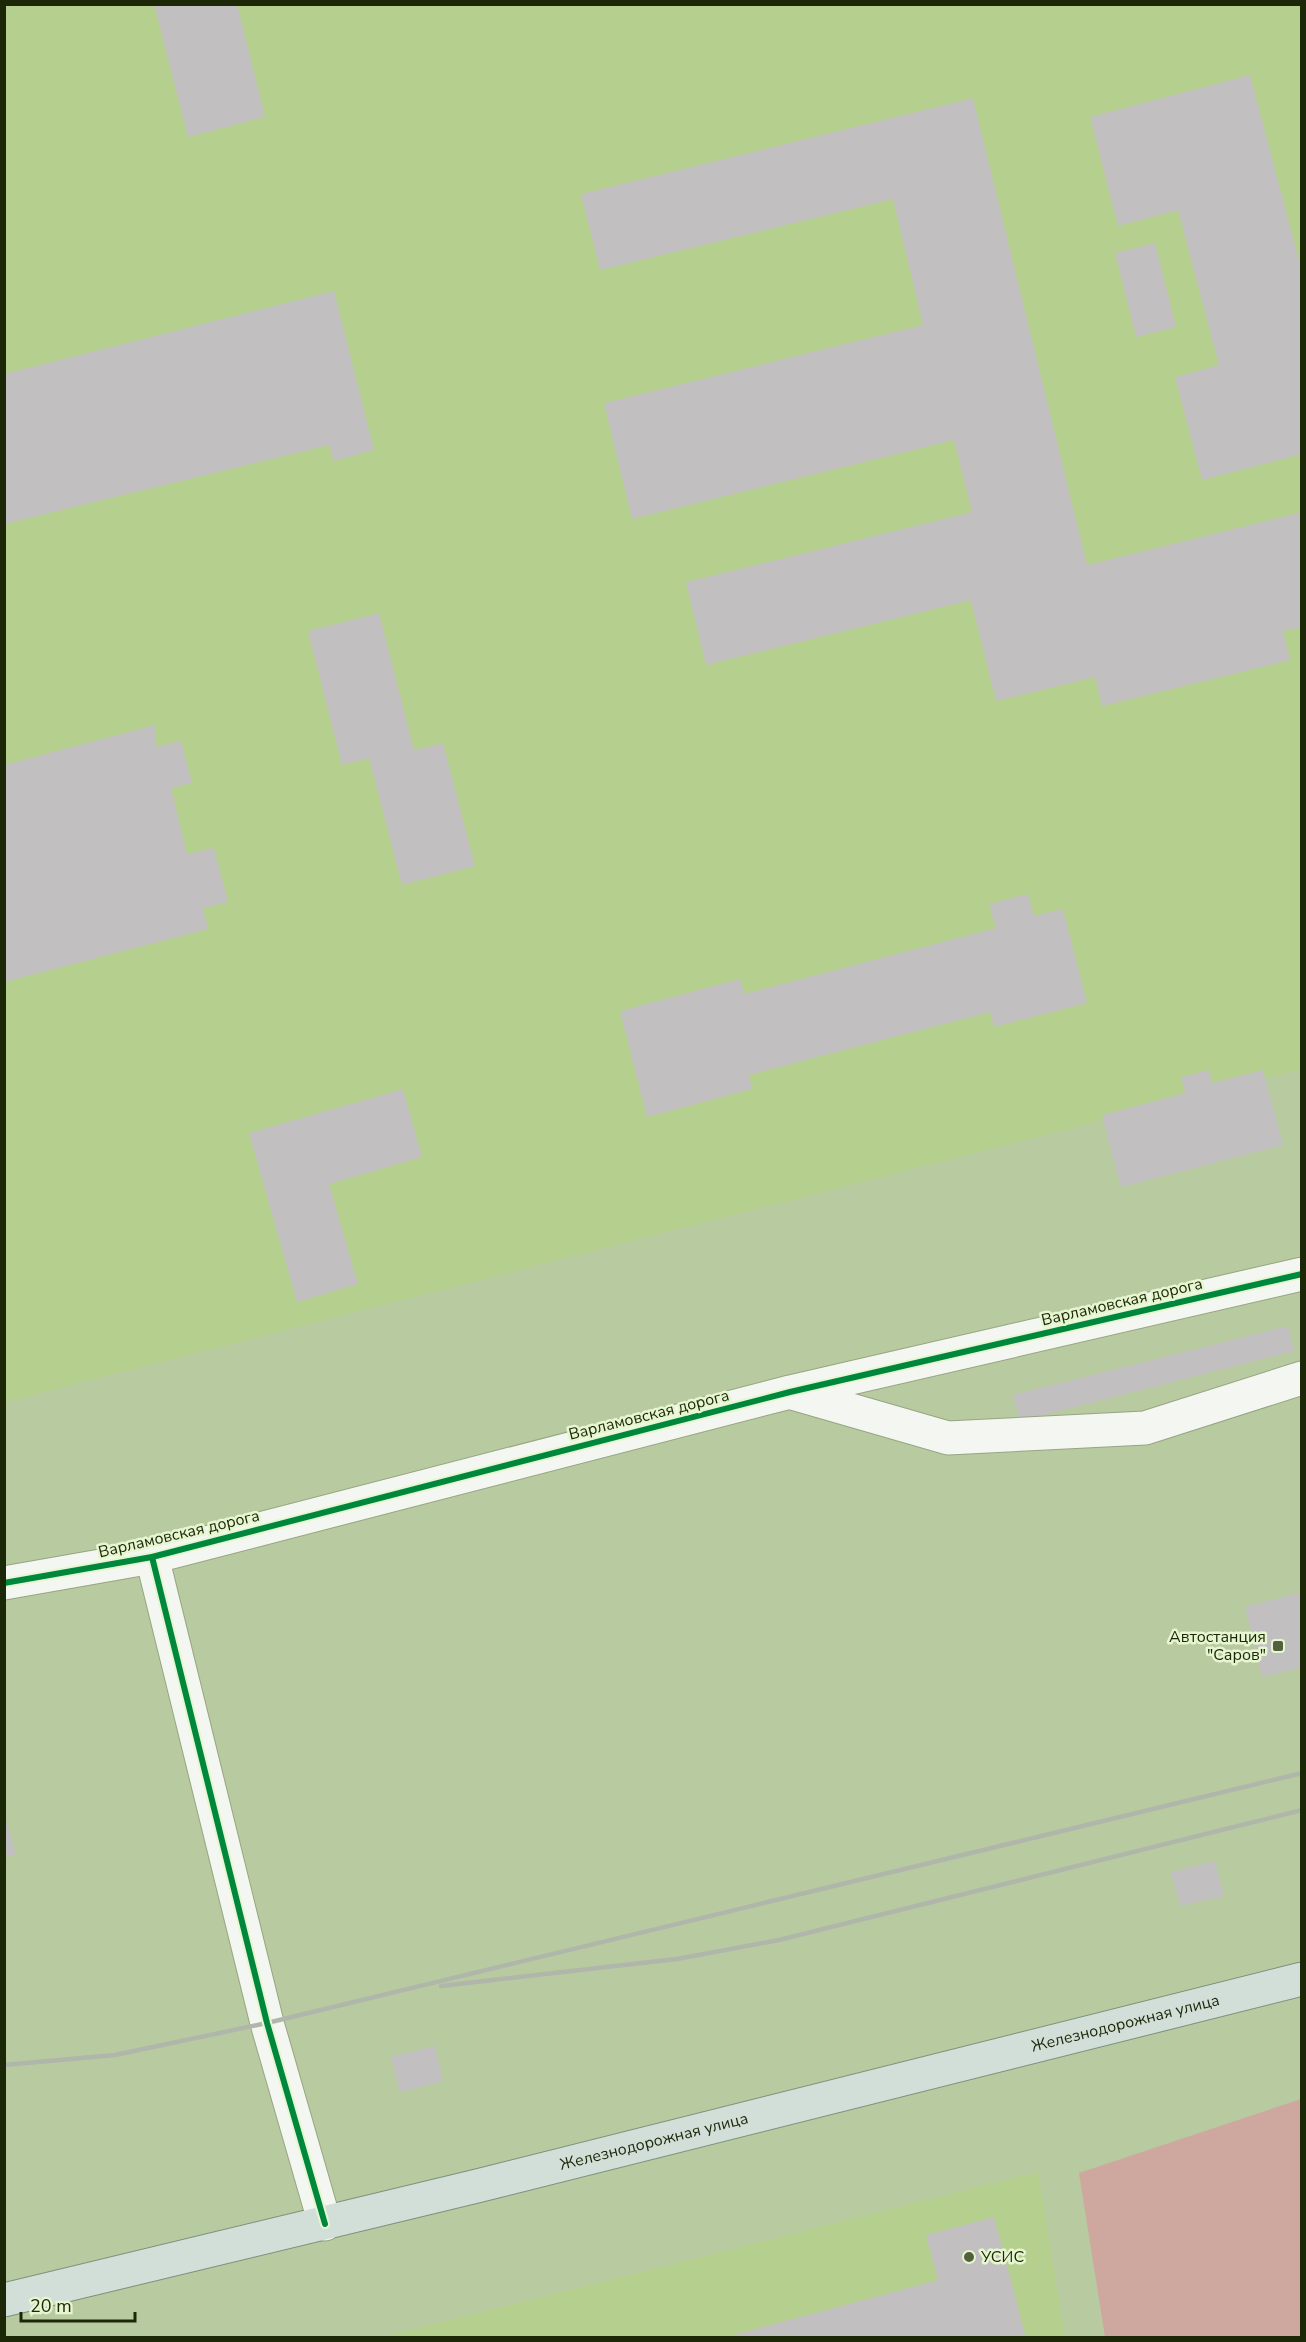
<svg xmlns="http://www.w3.org/2000/svg" width="1306" height="2342" viewBox="0 0 1306 2342" font-family="'Nunito Sans',sans-serif">
<rect width="100%" height="100%" fill="#b8caa0"/>
<g fill="#b5d08e">
<path d="M 5,5 L 1301,5 L 1301,1069 L 5,1402 Z"/>
<path d="M 1038,2172 L 1065,2337 L 379,2338 Z"/>
</g>
<path fill="#cea79e" d="M 1301,2099 L 1301,2337 L 1105,2337 L 1079,2173 Z"/>
<g fill="#c1bfc0">
<path d="M 154,4 L 237,4 L 265,117 L 188,137 Z"/>
<path d="M 1250,75 L 1302,272 L 1302,454 L 1202,480 L 1175,377 L 1219,365 L 1178,210 L 1118,226 L 1090,117 Z"/>
<path d="M 973,98 L 1087,565 L 1302,512 L 1302,627 L 1283,631 L 1290,660 L 1102,706 L 1095,677 L 996,701 L 971,600 L 706,665 L 686,582 L 972,512 L 954,440 L 632,519 L 604,403 L 923,325 L 893,199 L 600,270 L 581,194 Z"/>
<path d="M 1155,243 L 1176,327 L 1136,337 L 1115,253 Z"/>
<path d="M 334,291 L 374,450 L 334,461 L 329,445 L 4,524 L 4,374 Z"/>
<path d="M 379,613 L 414,750 L 443,743 L 475,866 L 402,885 L 369,758 L 342,765 L 308,631 Z"/>
<path d="M 155,725 L 155,747 L 181,741 L 192,783 L 171,788 L 187,854 L 214,848 L 228,902 L 203,908 L 208,929 L 4,982 L 4,765 Z"/>
<path d="M 1028,894 L 1034,916 L 1063,909 L 1087,1003 L 994,1027 L 990,1012 L 749,1075 L 752,1089 L 647,1117 L 620,1011 L 740,979 L 744,994 L 996,928 L 989,904 Z"/>
<path d="M 1209,1070 L 1212,1083 L 1263,1070 L 1283,1145 L 1121,1187 L 1102,1115 L 1185,1093 L 1181,1077 Z"/>
<path d="M 403,1089 L 422,1157 L 329,1184 L 358,1284 L 297,1302 L 249,1133 Z"/>
<path d="M 1288,1326 L 1294,1351 L 1020,1421 L 1013,1395 Z"/>
<path d="M 1302,1592 L 1302,1667 L 1262,1677 L 1245,1607 Z"/>
<path d="M 4,1813 L 16,1854 L 4,1857 Z"/>
<path d="M 1215,1861 L 1224,1896 L 1180,1906 L 1171,1872 Z"/>
<path d="M 435,2046 L 443,2081 L 400,2092 L 391,2057 Z"/>
<path d="M 994,2217 L 1026,2338 L 722,2338 L 938,2280 L 926,2235 Z"/>
</g>
<g fill="none" stroke-linecap="round" stroke-linejoin="round">
<defs>
<g id="minor">
<path d="M 792,1393 L 948,1438 L 1145,1428 L 1302,1378"/>
<path d="M 152,1557 L 267,2023 L 325,2224"/>
<path d="M 4,1583 L 152,1557 L 790,1392 L 1302,1274"/>
</g>
<g id="major">
<path id="s1" d="M 4,2300 L 477,2186 L 1302,1979"/>
</g>
</defs>
<use href="#minor" stroke="#97a583" stroke-width="35"/>
<use href="#major" stroke="#78927c" stroke-width="35"/>
<use href="#minor" stroke="#f4f7f1" stroke-width="33"/>
<use href="#major" stroke="#d2dfd8" stroke-width="33"/>
<g stroke="#b1b6aa" stroke-width="4.5">
<path d="M 441,1986 L 677,1959 L 779,1940 L 1302,1810"/>
<path d="M 4,2065 L 115,2055 L 267,2023 L 1302,1773"/>
</g>
<defs>
<g id="cycleway">
<path d="M 152,1557 L 267,2023 L 325,2224"/>
<path d="M 4,1583 L 152,1557 L 790,1392 L 1302,1274"/>
</g>
</defs>
<use href="#cycleway" stroke="#e6f6d0" stroke-width="10"/>
<use href="#cycleway" stroke="#00873e" stroke-width="6"/>
</g>
<g fill="#53603d" stroke="#e6f6d0" stroke-width="2">
<rect x="1272" y="1640" width="12" height="12" rx="3"/>
<circle cx="969" cy="2257" r="6"/>
</g>
<g text-anchor="middle" dominant-baseline="central" stroke-width="5" stroke-linejoin="round" paint-order="stroke">
<g font-size="16" fill="#1c2708" stroke="#e6f6d0">
<text transform="translate(1122 1302) rotate(-13)">Варламовская дорога</text>
<text transform="translate(649 1415) rotate(-14)">Варламовская дорога</text>
<text transform="translate(179 1534) rotate(-13)">Варламовская дорога</text>
<text stroke="none"><textPath href="#s1" startOffset="1155">Железнодорожная улица</textPath></text>
<text stroke="none"><textPath href="#s1" startOffset="669">Железнодорожная улица</textPath></text>
</g>
<g font-size="16" fill="#1c2708" stroke="#e6f6d0" text-anchor="end">
<text x="1266" y="1637">Автостанция<tspan x="1266" dy="18">"Саров"</tspan></text>
<text x="981" y="2257" text-anchor="start">УСИС</text>
</g>
</g>
<rect width="1306" height="2342" fill="none" stroke="#1c2708" stroke-width="12"/>
<path d="M21 2312v9h114v-9" fill="none" stroke="#1c2708" stroke-width="3"/>
<text x="30" y="2312" font-size="18" fill="#1c2708" stroke="#e6f6d0" stroke-width="4.5" paint-order="stroke">20 m</text>
</svg>
